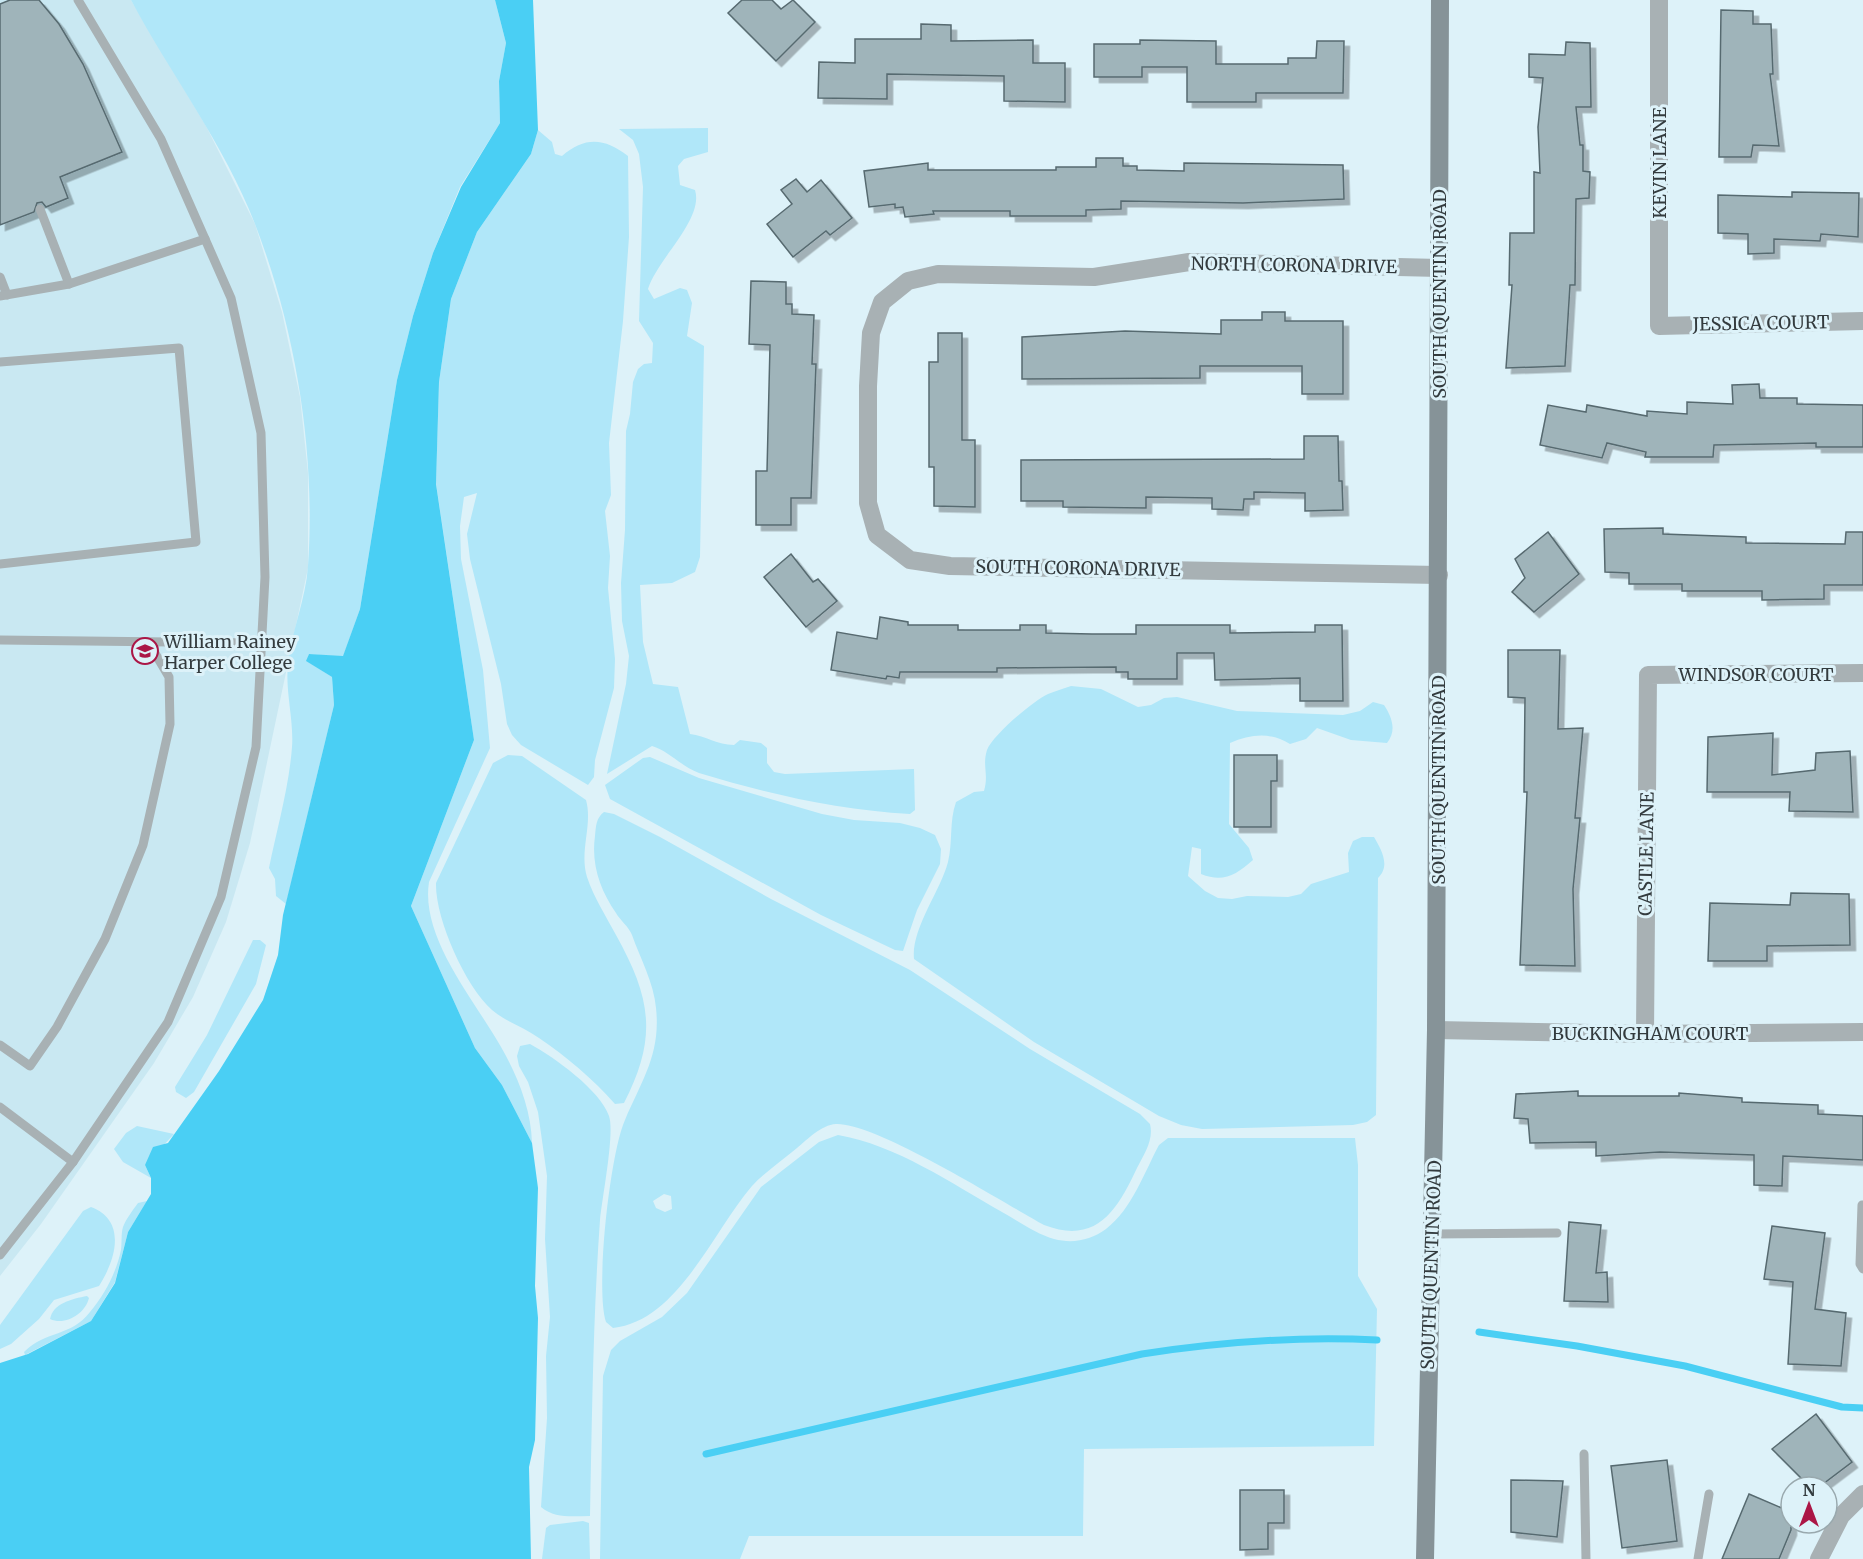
<svg xmlns="http://www.w3.org/2000/svg" width="1863" height="1559" viewBox="0 0 1863 1559" font-family="Merriweather,serif">
<defs>
<filter id="shadow"><feDropShadow dx="5.5" dy="5.5" stdDeviation="0" flood-color="#0004"/></filter>
</defs>
<rect width="100%" height="100%" fill="#ddf2f9"/>
<path fill="#c9e8f2" d="M 0,0 L 131,0 L 206,126 L 255,224 L 282,312 L 300,397 L 308,473 L 308,568 L 250,843 L 226,922 L 193,997 L 154,1063 L 41,1224 L 0,1276 Z"/>
<g fill="#b0e7f9" fill-rule="evenodd">
<path d="M 131,0 L 495,0 L 506,43 L 499,81 L 500,123 L 460,187 L 433,253 L 413,316 L 397,380 L 360,609 L 343,657 L 309,654 L 307,661 L 332,677 L 334,705 L 286,904 L 276,896 L 275,879 L 269,868 C 277,829 289,787 292,747 C 294,720 285,691 288,665 C 291,632 306,599 308,566 C 316,453 296,330 255,224 C 224,144 171,75 131,0 Z"/>
<path d="M 708,128 L 708,152 L 684,159 L 678,166 L 680,185 L 695,190 C 704,219 658,258 648,289 L 654,299 L 680,288 L 687,290 L 692,303 L 687,336 L 704,346 L 700,557 L 695,572 L 672,583 L 640,585 L 643,642 L 653,684 L 678,687 L 690,734 C 706,736 717,745 734,745 L 740,740 L 761,743 L 767,748 L 767,763 L 774,772 L 785,774 L 914,769 L 915,810 L 910,814 C 838,810 768,794 699,773 C 682,767 669,751 652,746 L 607,774 L 626,684 L 629,656 L 622,621 L 621,583 L 625,530 L 626,431 L 630,414 L 633,382 L 638,369 L 644,364 L 652,363 L 653,343 L 639,321 L 643,187 L 639,154 L 633,140 L 619,129 Z"/>
<path d="M 538,130 L 552,142 L 555,154 L 562,156 C 585,136 605,138 628,156 L 629,237 L 623,321 L 609,443 L 611,495 L 605,511 L 610,556 L 608,588 L 615,659 L 614,688 L 595,760 L 594,777 L 588,785 L 521,745 L 512,735 L 507,724 L 501,684 L 470,559 L 467,534 L 477,493 L 464,497 L 460,526 L 461,559 L 483,670 L 490,748 L 429,882 C 421,933 466,990 492,1032 C 513,1065 531,1104 532,1143 L 502,1085 L 475,1048 L 411,906 L 474,740 L 436,483 L 439,382 L 451,299 L 477,232 L 531,154 Z"/>
<path d="M 1071,686 L 1101,689 L 1138,707 L 1151,705 L 1164,698 L 1177,697 L 1237,711 L 1343,715 L 1360,711 L 1373,702 L 1384,705 C 1392,717 1397,731 1387,743 L 1351,740 L 1317,728 L 1306,739 L 1290,744 C 1271,732 1251,734 1230,743 L 1229,824 L 1249,848 L 1253,860 C 1236,875 1223,883 1201,874 L 1201,849 L 1192,847 L 1188,876 L 1205,891 L 1218,898 L 1232,899 L 1247,896 L 1288,897 L 1301,894 L 1311,884 L 1349,872 L 1348,853 L 1353,841 L 1362,837 L 1374,837 C 1381,849 1391,866 1378,878 L 1376,1115 L 1367,1122 L 1353,1125 L 1202,1129 L 1181,1125 L 1159,1116 L 1034,1042 L 914,959 C 911,929 940,892 948,862 C 953,842 949,822 956,802 L 974,792 L 984,791 C 989,774 982,766 987,750 C 993,735 1033,701 1048,694 C 1055,691 1063,689 1071,686 Z"/>
<path d="M 508,755 L 522,756 L 586,800 C 593,825 579,851 587,877 C 594,898 606,916 616,935 C 651,998 658,1037 624,1103 L 615,1104 C 593,1079 567,1057 539,1038 C 524,1027 506,1022 492,1010 C 465,986 435,918 436,883 L 493,763 Z"/>
<path d="M 650,757 L 699,778 L 822,814 L 854,820 L 900,823 L 920,828 L 935,835 L 941,849 L 940,864 L 917,910 L 903,951 L 895,950 L 821,915 L 610,799 L 605,785 L 643,758 Z"/>
<path d="M 604,812 L 614,814 L 660,837 L 771,899 L 910,970 L 1030,1049 L 1140,1114 L 1150,1124 C 1154,1140 1144,1154 1137,1168 C 1117,1211 1096,1245 1044,1225 C 1004,1203 875,1122 836,1124 C 821,1125 808,1139 797,1148 C 783,1160 765,1172 752,1186 C 713,1231 678,1321 613,1328 L 606,1322 C 595,1289 610,1153 625,1120 C 642,1080 661,1054 656,1008 C 654,983 640,958 632,935 C 629,927 620,920 616,913 C 600,890 591,864 595,836 C 596,826 596,818 604,812 ZM 664,1194 L 671,1196 L 672,1209 L 665,1212 L 656,1208 L 653,1201 Z"/>
<path d="M 253,940 L 260,940 L 266,945 L 256,984 L 194,1092 L 186,1098 L 176,1092 L 175,1087 L 207,1035 Z"/>
<path d="M 530,1044 C 554,1057 600,1090 609,1116 C 615,1133 602,1198 600,1220 C 593,1318 592,1417 590,1516 C 573,1516 555,1519 541,1507 L 547,1418 L 546,1356 L 550,1317 L 545,1239 L 547,1176 L 538,1112 L 528,1082 L 519,1066 L 517,1056 L 520,1046 Z"/>
<path d="M 137,1126 L 174,1134 L 145,1165 L 151,1178 L 123,1162 L 114,1149 L 126,1133 Z"/>
<path d="M 838,1135 C 896,1145 951,1183 1002,1212 C 1018,1221 1036,1234 1054,1239 C 1073,1244 1091,1240 1106,1229 C 1132,1209 1144,1173 1159,1145 L 1168,1138 L 1355,1138 L 1358,1165 L 1358,1276 L 1377,1309 L 1374,1446 L 1084,1449 L 1083,1536 L 749,1536 L 740,1559 L 600,1559 L 603,1376 L 611,1350 L 620,1341 L 662,1317 L 687,1293 L 761,1187 L 819,1142 Z"/>
<path d="M 147,1201 L 128,1232 L 115,1282 L 91,1321 L 25,1355 L 24,1352 C 46,1330 71,1337 90,1312 C 105,1294 116,1273 121,1250 C 122,1243 121,1233 123,1227 C 126,1219 133,1210 138,1203 Z"/>
<path d="M 91,1207 C 128,1221 115,1261 99,1286 L 54,1300 L 39,1319 L 11,1344 L 0,1349 L 0,1325 L 83,1211 Z"/>
<path d="M 87,1296 L 89,1298 C 85,1314 65,1326 50,1319 C 53,1303 72,1299 87,1296 Z"/>
<path d="M 583,1521 L 589,1523 L 590,1559 L 542,1559 L 546,1528 L 550,1525 Z"/>
</g>
<path fill="#4acff4" d="M 495,0 L 533,0 L 538,130 L 531,154 L 477,232 L 451,299 L 439,382 L 436,484 L 474,740 L 411,906 L 475,1048 L 502,1085 L 532,1143 L 538,1188 L 535,1286 L 538,1318 L 535,1440 L 529,1467 L 531,1559 L 0,1559 L 0,1363 L 28,1354 L 91,1321 L 115,1283 L 128,1232 L 151,1194 L 151,1178 L 145,1165 L 153,1147 L 168,1143 L 219,1071 L 263,1000 L 278,955 L 283,915 L 334,705 L 332,677 L 306,661 L 309,654 L 343,656 L 360,609 L 397,380 L 413,316 L 433,253 L 461,187 L 500,123 L 499,81 L 506,43 Z"/>
<g fill="none" stroke-linecap="round" stroke-linejoin="round">
<g stroke="#4acff4" stroke-width="7">
<path d="M 1479,1332 L 1577,1346 L 1685,1366 L 1842,1407 L 1863,1408"/>
<path d="M 706,1454 L 1142,1354 C 1220,1342 1298,1336 1377,1340"/>
</g>
</g>
<g fill="#9fb4ba" stroke="#576a70" stroke-width="1.5" filter="url(#shadow)">
<path d="M 10,0 L 39,0 L 59,24 L 83,64 L 122,152 L 60,177 L 68,198 L 46,207 L 42,202 L 37,203 L 34,212 L 0,225 L 0,4 Z"/>
<path d="M 742,0 L 772,0 L 781,9 L 793,0 L 815,22 L 776,61 L 728,13 Z"/>
<path d="M 1721,10 L 1753,11 L 1753,24 L 1771,24 L 1773,74 L 1770,74 L 1779,146 L 1753,145 L 1751,157 L 1719,157 Z"/>
<path d="M 921,24 L 951,25 L 951,41 L 1033,40 L 1033,63 L 1065,63 L 1065,102 L 1004,101 L 1004,76 L 887,74 L 887,99 L 818,98 L 819,62 L 855,63 L 855,39 L 921,39 Z"/>
<path d="M 1140,40 L 1216,41 L 1216,64 L 1288,64 L 1288,58 L 1316,58 L 1317,41 L 1344,41 L 1343,93 L 1256,93 L 1256,102 L 1187,102 L 1187,67 L 1142,67 L 1142,77 L 1094,77 L 1094,44 L 1140,44 Z"/>
<path d="M 1566,42 L 1590,43 L 1591,107 L 1576,107 L 1580,145 L 1583,145 L 1583,171 L 1590,172 L 1589,198 L 1576,199 L 1575,285 L 1570,285 L 1565,366 L 1506,368 L 1512,285 L 1509,285 L 1510,233 L 1534,233 L 1534,172 L 1540,173 L 1538,127 L 1543,78 L 1529,77 L 1529,54 L 1565,55 Z"/>
<path d="M 1096,158 L 1123,158 L 1123,166 L 1137,166 L 1137,170 L 1184,171 L 1184,163 L 1343,165 L 1344,199 L 1243,203 L 1121,201 L 1121,209 L 1086,210 L 1086,216 L 1010,216 L 1010,211 L 933,211 L 934,214 L 905,217 L 903,207 L 895,208 L 895,204 L 869,207 L 864,171 L 928,163 L 928,170 L 1056,170 L 1056,167 L 1096,167 Z"/>
<path d="M 796,179 L 807,192 L 821,180 L 852,218 L 830,235 L 826,231 L 793,257 L 767,224 L 792,204 L 781,190 Z"/>
<path d="M 1792,192 L 1859,193 L 1858,237 L 1821,234 L 1820,241 L 1774,239 L 1774,253 L 1748,254 L 1748,234 L 1718,233 L 1718,195 L 1792,197 Z"/>
<path d="M 751,281 L 786,282 L 786,304 L 792,304 L 792,314 L 814,315 L 812,364 L 816,364 L 811,498 L 791,498 L 791,525 L 756,525 L 756,471 L 767,471 L 770,345 L 749,344 Z"/>
<path d="M 1262,312 L 1285,312 L 1285,321 L 1343,321 L 1343,394 L 1302,394 L 1302,366 L 1200,366 L 1200,378 L 1022,379 L 1022,337 L 1125,331 L 1221,334 L 1221,320 L 1262,320 Z"/>
<path d="M 938,333 L 962,333 L 962,440 L 975,440 L 975,507 L 934,506 L 934,467 L 929,467 L 929,362 L 938,362 Z"/>
<path d="M 1759,384 L 1760,398 L 1797,398 L 1797,404 L 1863,405 L 1863,447 L 1816,447 L 1816,443 L 1714,445 L 1713,457 L 1645,457 L 1646,452 L 1607,443 L 1602,458 L 1540,445 L 1548,405 L 1586,412 L 1587,405 L 1647,416 L 1647,411 L 1687,414 L 1687,402 L 1733,404 L 1732,385 Z"/>
<path d="M 1304,436 L 1338,436 L 1339,481 L 1342,481 L 1343,510 L 1305,511 L 1305,493 L 1254,492 L 1254,499 L 1244,499 L 1243,510 L 1212,509 L 1212,498 L 1146,497 L 1146,508 L 1063,507 L 1063,501 L 1021,501 L 1021,460 L 1304,459 Z"/>
<path d="M 1663,528 L 1663,534 L 1746,537 L 1746,543 L 1845,544 L 1846,532 L 1863,532 L 1863,585 L 1824,585 L 1824,599 L 1762,600 L 1762,591 L 1682,591 L 1682,584 L 1629,584 L 1629,573 L 1605,572 L 1604,529 Z"/>
<path d="M 1548,532 L 1579,574 L 1534,612 L 1512,592 L 1525,578 L 1515,559 Z"/>
<path d="M 791,554 L 813,582 L 818,579 L 837,601 L 806,627 L 764,577 Z"/>
<path d="M 880,617 L 908,622 L 908,625 L 958,625 L 958,630 L 1020,630 L 1020,625 L 1046,625 L 1046,633 L 1092,634 L 1136,634 L 1136,625 L 1230,625 L 1230,633 L 1315,632 L 1315,625 L 1342,625 L 1343,701 L 1300,701 L 1300,678 L 1215,680 L 1214,653 L 1177,653 L 1177,679 L 1128,679 L 1128,672 L 1116,672 L 1116,667 L 997,668 L 997,672 L 900,672 L 899,678 L 887,676 L 886,679 L 831,670 L 837,632 L 877,639 Z"/>
<path d="M 1508,650 L 1560,650 L 1558,729 L 1583,728 L 1575,818 L 1580,818 L 1573,889 L 1575,966 L 1520,965 L 1527,792 L 1524,792 L 1525,698 L 1508,697 Z"/>
<path d="M 1773,733 L 1772,775 L 1815,770 L 1816,753 L 1850,751 L 1853,812 L 1789,811 L 1790,792 L 1707,792 L 1708,737 Z"/>
<path d="M 1234,755 L 1277,755 L 1277,781 L 1271,781 L 1271,827 L 1234,827 Z"/>
<path d="M 1791,893 L 1849,894 L 1850,945 L 1767,946 L 1767,961 L 1708,961 L 1710,903 L 1790,905 Z"/>
<path d="M 1578,1091 L 1578,1096 L 1679,1096 L 1679,1093 L 1742,1098 L 1742,1102 L 1818,1105 L 1818,1114 L 1863,1116 L 1863,1160 L 1783,1156 L 1782,1186 L 1754,1185 L 1754,1155 L 1660,1152 L 1596,1156 L 1596,1142 L 1530,1143 L 1528,1119 L 1514,1118 L 1516,1094 Z"/>
<path d="M 1569,1222 L 1601,1225 L 1596,1273 L 1607,1272 L 1608,1302 L 1564,1301 Z"/>
<path d="M 1772,1226 L 1825,1233 L 1815,1309 L 1846,1313 L 1841,1366 L 1788,1364 L 1793,1282 L 1764,1279 Z"/>
<path d="M 1816,1414 L 1852,1462 L 1819,1487 L 1810,1487 L 1772,1449 Z"/>
<path d="M 1667,1460 L 1677,1541 L 1622,1548 L 1611,1466 Z"/>
<path d="M 1511,1480 L 1563,1481 L 1557,1537 L 1511,1532 Z"/>
<path d="M 1240,1490 L 1284,1490 L 1284,1523 L 1268,1523 L 1268,1549 L 1240,1550 Z"/>
<path d="M 1749,1494 L 1791,1512 L 1791,1530 L 1779,1559 L 1722,1559 Z"/>
</g>
<g fill="none" stroke-linecap="round" stroke-linejoin="round">
<g stroke="#a8b1b4" stroke-width="9">
<path d="M 40,209 L 69,284"/>
<path d="M 0,277 L 7,295"/>
<path d="M 0,296 L 69,284 L 205,239"/>
<path d="M 0,362 L 179,348 L 196,542 L 0,564"/>
<path d="M 0,640 L 262,643"/>
<path d="M 0,1045 L 30,1066 L 57,1027 L 105,939 L 143,845 L 170,724 L 169,677 L 149,643"/>
<path d="M 0,1107 L 73,1162"/>
<path d="M 1862,1205 L 1860,1264 L 1863,1269"/>
<path d="M 1432,1234 L 1557,1233"/>
<path d="M 0,1255 L 73,1162 L 168,1022 L 221,897 L 256,747 L 265,577 L 261,433 L 231,298 L 161,139 L 78,0"/>
<path d="M 1584,1454 L 1586,1559"/>
<path d="M 1698,1559 L 1709,1494"/>
</g>
<g stroke="#a8b1b4" stroke-width="18">
<path d="M 1659,0 L 1659,326 L 1863,321"/>
<path d="M 1439,575 L 950,566 L 910,560 L 877,535 L 868,503 L 868,386 L 871,333 L 882,302 L 908,281 L 938,274 L 1094,277 L 1189,262 L 1440,268"/>
<path d="M 1436,1030 L 1645,1034 L 1863,1032"/>
<path d="M 1645,1034 L 1648,675 L 1863,673"/>
<path d="M 1819,1559 L 1841,1516 L 1863,1494"/>
</g>
<path stroke="#869398" stroke-width="18" d="M 1425,1559 L 1436,1030 L 1440,0"/>
</g>
<defs>
<symbol id="university-ring" viewBox="-11 -11 22 22"><circle r="9.5" fill="#ddf2f9" stroke="#ab1646" stroke-width="1.5"/><path d="M0-5L7-2L0 1L-7-2ZM-4 1L0 2.5L4 1V4Q0 6-4 4Z" fill="#ab1646"/></symbol>
</defs>
<g fill-rule="evenodd">
<use href="#university-ring" x="130" y="636" width="30" height="30"/>
</g>
<g text-anchor="middle" dominant-baseline="central" stroke-width="6" stroke-linejoin="round" paint-order="stroke">
<g font-size="18" fill="#333b3e" stroke="#ddf2f9">
<text transform="translate(1659 163) rotate(-90)">KEVIN LANE</text>
<text transform="translate(1294 265) rotate(1)">NORTH CORONA DRIVE</text>
<text transform="translate(1439 294) rotate(-90)">SOUTH QUENTIN ROAD</text>
<text transform="translate(1761 323) rotate(-1)">JESSICA COURT</text>
<text transform="translate(1078 568) rotate(1)">SOUTH CORONA DRIVE</text>
<text x="1756" y="674">WINDSOR COURT</text>
<text transform="translate(1438 780) rotate(-90)">SOUTH QUENTIN ROAD</text>
<text transform="translate(1646 854) rotate(-89)">CASTLE LANE</text>
<text x="1650" y="1033">BUCKINGHAM COURT</text>
<text transform="translate(1431 1265) rotate(-88)">SOUTH QUENTIN ROAD</text>
</g>
<g font-size="18" fill="#333b3e" stroke="#ddf2f9" text-anchor="start">
<text x="164" y="641">William Rainey<tspan x="164" dy="21">Harper College</tspan></text>
</g>
</g>
<g transform="translate(1809 1505)"><circle r="28" fill="#ddf2f9" stroke="#99a9ae" stroke-width="1.5"/>
<path d="M0-4.5L10 22L0 15L-10 22Z" fill="#ab1646"/>
<text y="-9" font-size="16" font-weight="bold" text-anchor="middle" fill="#333b3e">N</text>
</g>
</svg>
